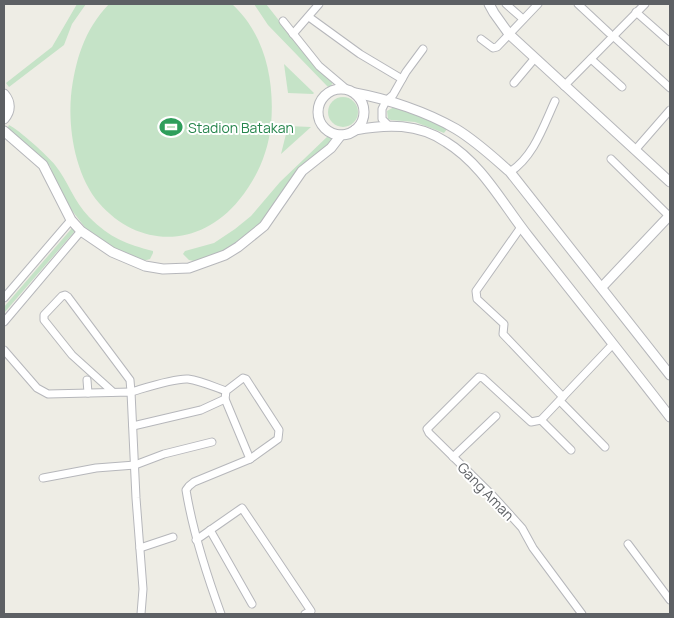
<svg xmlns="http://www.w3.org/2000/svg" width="674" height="618" viewBox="0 0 674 618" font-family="Manrope,sans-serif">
<rect width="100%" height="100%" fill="#eeede5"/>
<g fill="#c5e3c7">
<path d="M 77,4 L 86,4 L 72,24 L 64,45 L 9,87 L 6,83 L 52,47 Z"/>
<path d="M 109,4 L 232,4 C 265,34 275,81 271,125 C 268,153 257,178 239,200 C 201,247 140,250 99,203 C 76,176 68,131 71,96 C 75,61 84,30 109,4 Z"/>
<path d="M 254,4 L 266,4 L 310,60 L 334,81 L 330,87 L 328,87 L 268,25 Z"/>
<path d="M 284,64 L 314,93 L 313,94 L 288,93 Z"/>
<circle cx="343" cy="112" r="15"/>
<path d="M 394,107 L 447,127 L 447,129 L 444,133 L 415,122 L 391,120 L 388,119 L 387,111 Z"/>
<path d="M 9,125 C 19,130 48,156 55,165 C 68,181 74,202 89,217 C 110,238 126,244 153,251 L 153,253 L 150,259 L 143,261 L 114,249 L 87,230 L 67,204 L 56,183 L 50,166 L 7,129 Z"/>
<path d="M 288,126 L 311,127 L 281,154 Z"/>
<path d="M 328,136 L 333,140 L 302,167 L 286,186 L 282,195 L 260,223 L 241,239 L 222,252 L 194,261 L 189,260 L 183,254 L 185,251 L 214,243 L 235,229 L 251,216 L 280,182 Z"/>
<path d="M 72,228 L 75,231 L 4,313 L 4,307 Z"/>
</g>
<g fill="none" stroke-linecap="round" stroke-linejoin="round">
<defs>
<g id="minor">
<path d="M 506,4 L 523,19"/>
<path d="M 578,4 L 609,33"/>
<path d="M 636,12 L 670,42"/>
<path d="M 309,17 L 360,54 L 402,79"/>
<path d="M 283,21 L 319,66 L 345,88"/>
<path d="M 293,34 L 319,4"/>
<path d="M 613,36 L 670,88"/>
<path d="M 481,39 L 493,48 L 497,47 L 538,4"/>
<path d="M 591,59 L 622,87"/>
<path d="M 514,83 L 535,58"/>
<path d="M 564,86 L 645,4"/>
<path d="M 388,125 L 382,119 L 382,109 L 386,101 L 393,95 L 406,72 L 423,49"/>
<path d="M 636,149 L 670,110"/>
<path d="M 611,159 L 669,216"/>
<path d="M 510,172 C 534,156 543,127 555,101"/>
<path d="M 521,227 L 476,291 L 477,299 L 504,324 L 503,334 L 563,397"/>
<path d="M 4,298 L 71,220"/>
<path d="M 4,322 L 81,231"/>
<path d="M 4,350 L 37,388 L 48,394 L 131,392 L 136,498 L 143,589 L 141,614"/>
<path d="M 87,380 L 88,393"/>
<path d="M 113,392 L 72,355 L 44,320 L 44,315 L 62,296 L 65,295 L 68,297 L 130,380 L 131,392 C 145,388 174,378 188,379 C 202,381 214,387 226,391"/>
<path d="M 225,399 L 250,459"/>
<path d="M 560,401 L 605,447"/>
<path d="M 541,420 L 571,450"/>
<path d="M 133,426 L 201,410 L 225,399 L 226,391 L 243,378 L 246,379 L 279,430 L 278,439 L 250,459 L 194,482 L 189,486 L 186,490 C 193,533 206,573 221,614"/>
<path d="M 453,457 L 496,416"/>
<path d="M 43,478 L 96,468 L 135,465 L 164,454 L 212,442"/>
<path d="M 210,530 L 252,604"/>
<path d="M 196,540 L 242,508 L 311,611 L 305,614"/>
<path d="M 628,544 L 670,600"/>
<path d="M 140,548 L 173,537"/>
<path d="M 582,614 L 533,548 L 522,528 L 493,496 L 429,433 L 427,429 L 479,377 L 483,378 L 531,422 L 541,420 L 613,344"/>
</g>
<g id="tertiary">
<path d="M 489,4 L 494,13 L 509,34 L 670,182"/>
<circle cx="341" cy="112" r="23"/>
<path d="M 355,93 C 388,99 427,112 456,129 C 476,141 493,157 510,172 L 670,375"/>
<path d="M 4,94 C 11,102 11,111 4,119"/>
<path d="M 355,130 C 387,124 418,123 446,142 C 482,164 502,203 528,236 C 575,296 623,356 670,417"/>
<path d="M 4,131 L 43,165 L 71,220 L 81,231 L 112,252 L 145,266 L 163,269 L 189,268 L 225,255 L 238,247 L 264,226 L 302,171 L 331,148 L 341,135"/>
<path d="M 602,287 L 670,215"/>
</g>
</defs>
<use href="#minor" stroke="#b6b7bb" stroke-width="9"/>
<use href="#tertiary" stroke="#b6b7bb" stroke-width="11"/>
<use href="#minor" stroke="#fff" stroke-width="7"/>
<use href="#tertiary" stroke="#fff" stroke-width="9"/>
</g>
<defs>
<symbol id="stadium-bare" viewBox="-9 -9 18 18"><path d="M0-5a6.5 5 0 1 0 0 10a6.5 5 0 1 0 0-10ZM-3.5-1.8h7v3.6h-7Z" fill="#2e9e5b" stroke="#fff" stroke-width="2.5" paint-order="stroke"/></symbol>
</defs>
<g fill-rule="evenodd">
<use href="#stadium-bare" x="155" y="111" width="32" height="32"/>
</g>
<g text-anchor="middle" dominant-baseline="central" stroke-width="4" stroke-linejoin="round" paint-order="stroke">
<g font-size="14" fill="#27864d" stroke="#fff" text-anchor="start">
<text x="188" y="127">Stadion Batakan</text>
</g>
<g font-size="14" fill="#5d6064" stroke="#fff">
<text transform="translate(486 491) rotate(46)">Gang Aman</text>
</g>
</g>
<rect width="674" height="618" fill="none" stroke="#5d6064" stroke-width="10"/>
</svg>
